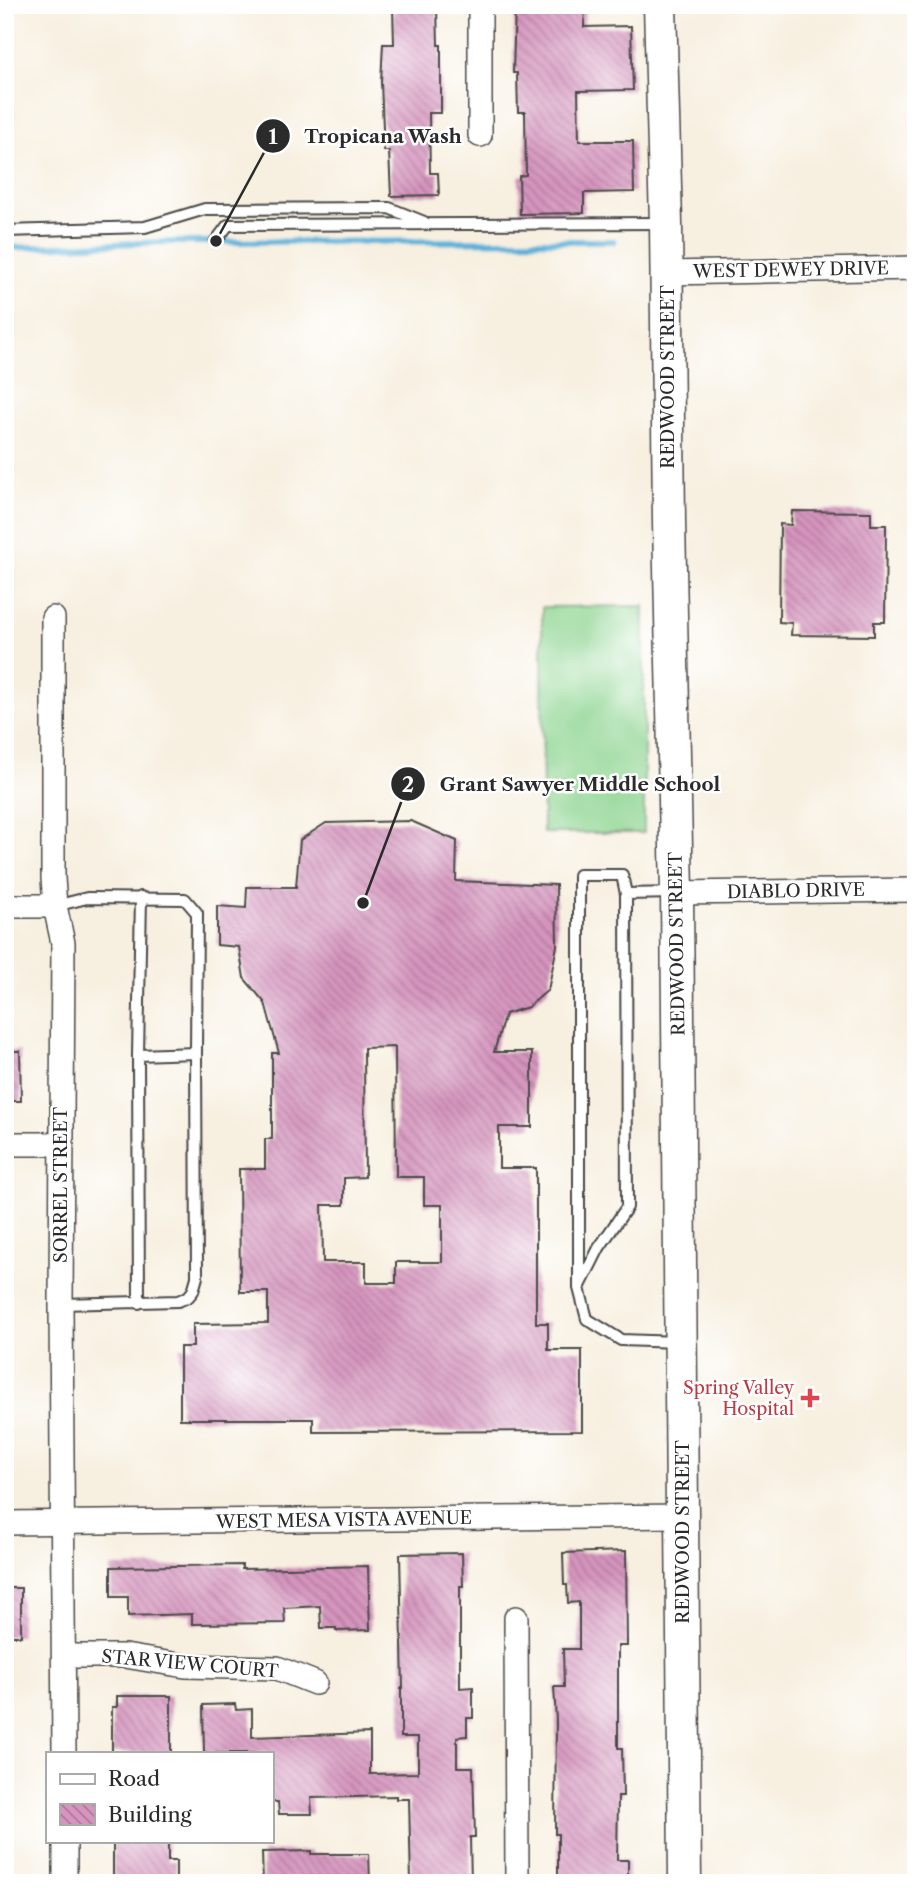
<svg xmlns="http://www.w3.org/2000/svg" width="921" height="1888" viewBox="0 0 921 1888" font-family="'Libre Caslon Text',serif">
<defs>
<pattern id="building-back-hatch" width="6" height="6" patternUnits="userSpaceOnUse" patternTransform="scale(1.75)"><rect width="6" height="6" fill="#d694be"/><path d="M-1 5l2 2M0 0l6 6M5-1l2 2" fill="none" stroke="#ae799b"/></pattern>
</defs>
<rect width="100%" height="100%" fill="#fff"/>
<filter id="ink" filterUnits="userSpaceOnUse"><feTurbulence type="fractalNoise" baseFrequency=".0143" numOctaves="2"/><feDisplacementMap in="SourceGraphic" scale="14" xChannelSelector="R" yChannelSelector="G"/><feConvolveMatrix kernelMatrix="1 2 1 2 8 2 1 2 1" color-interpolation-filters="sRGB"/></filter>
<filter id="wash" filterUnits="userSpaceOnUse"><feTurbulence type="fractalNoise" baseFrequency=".00686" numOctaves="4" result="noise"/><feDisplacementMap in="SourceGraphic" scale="28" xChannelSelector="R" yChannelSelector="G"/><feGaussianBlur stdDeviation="1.57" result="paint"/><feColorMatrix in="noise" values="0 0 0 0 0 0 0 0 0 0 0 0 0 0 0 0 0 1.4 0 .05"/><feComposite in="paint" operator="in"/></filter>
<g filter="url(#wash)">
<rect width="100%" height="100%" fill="#f7efdf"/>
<path fill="#8cd48f" stroke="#5c805d" stroke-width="2" d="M 644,606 L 644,833 L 543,833 L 542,607 Z"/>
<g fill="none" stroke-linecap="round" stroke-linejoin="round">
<path stroke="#5bb1d8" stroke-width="6" d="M 5,248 L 168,242 L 614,241"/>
</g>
<g id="blocks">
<g fill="url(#building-back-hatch)" fill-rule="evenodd">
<path d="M 515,5 L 585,5 L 584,27 L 631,26 L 633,90 L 578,91 L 579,141 L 633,141 L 634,192 L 584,193 L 584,213 L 520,214 L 519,176 L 526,175 L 525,112 L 518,112 L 517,73 L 513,73 Z"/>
<path d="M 393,7 L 437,7 L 438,45 L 441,45 L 441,113 L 429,113 L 430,173 L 438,173 L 439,195 L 391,196 L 389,151 L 384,151 L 381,82 L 383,44 L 394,44 Z"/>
<path d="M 792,511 L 871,512 L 871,525 L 886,525 L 885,622 L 874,622 L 874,636 L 791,635 L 792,623 L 779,622 L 780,524 L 791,525 Z"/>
<path d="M 411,821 L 457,841 L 456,881 L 556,885 L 557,946 L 548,990 L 528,1007 L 505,1014 L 494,1052 L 532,1052 L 532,1127 L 499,1127 L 499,1168 L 536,1168 L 536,1323 L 548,1323 L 548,1350 L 582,1350 L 582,1431 L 313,1432 L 313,1419 L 180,1419 L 180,1347 L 193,1347 L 193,1324 L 268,1323 L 268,1292 L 240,1292 L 239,1169 L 265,1169 L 265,1139 L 272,1139 L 272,1053 L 279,1053 L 265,1003 L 244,978 L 239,947 L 217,945 L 217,906 L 246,908 L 247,887 L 296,887 L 300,840 L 326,823 ZM 395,1047 L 396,1177 L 424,1177 L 424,1205 L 442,1205 L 442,1262 L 396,1262 L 396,1283 L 366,1283 L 366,1262 L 323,1262 L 322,1205 L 344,1205 L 344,1178 L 365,1177 L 364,1048 Z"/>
<path d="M 5,1051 L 20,1051 L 21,1101 L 5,1101 Z"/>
<path d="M 626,1551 L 627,1646 L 618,1646 L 618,1748 L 622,1748 L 623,1796 L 618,1796 L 617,1860 L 628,1860 L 628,1883 L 558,1883 L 558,1834 L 555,1834 L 556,1720 L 554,1687 L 564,1687 L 563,1649 L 579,1649 L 579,1602 L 568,1603 L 567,1585 L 564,1585 L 563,1553 Z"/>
<path d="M 462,1553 L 463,1586 L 460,1586 L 460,1688 L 473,1687 L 473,1718 L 467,1718 L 467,1736 L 457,1737 L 457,1767 L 473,1767 L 475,1837 L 470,1837 L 471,1883 L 411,1883 L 409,1799 L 396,1799 L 396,1796 L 311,1798 L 312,1814 L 279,1814 L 278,1802 L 271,1802 L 271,1753 L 204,1753 L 203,1705 L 235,1704 L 236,1710 L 252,1709 L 252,1737 L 370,1733 L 370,1774 L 418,1773 L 418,1737 L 401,1737 L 401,1688 L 403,1688 L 400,1554 Z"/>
<path d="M 242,1565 L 242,1569 L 368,1566 L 370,1630 L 336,1631 L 336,1628 L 321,1628 L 320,1606 L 284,1608 L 285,1623 L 192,1624 L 192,1614 L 128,1616 L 128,1597 L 111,1597 L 111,1567 Z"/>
<rect x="5" y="1588" width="16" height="48"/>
<path d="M 117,1696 L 171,1696 L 171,1753 L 112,1753 L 112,1707 L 117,1707 Z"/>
<path d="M 113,1841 L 168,1841 L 168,1861 L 176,1861 L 176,1883 L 113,1883 Z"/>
<path d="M 311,1851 L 311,1854 L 369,1854 L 370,1883 L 263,1883 L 262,1852 Z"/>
</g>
</g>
</g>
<g filter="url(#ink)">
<use href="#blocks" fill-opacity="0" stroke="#4a4846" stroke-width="2"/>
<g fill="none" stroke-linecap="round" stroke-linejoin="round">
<defs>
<g id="lane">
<path d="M 5,231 L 145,227 L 205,209 L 389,208 L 424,222"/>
<path d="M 216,241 L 228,225 L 663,223"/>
<path d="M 674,893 L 626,894 L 627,1207 L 599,1248 L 579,1288 L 587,1319 L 621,1340 L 678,1342"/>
<path d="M 55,906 L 87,898 L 185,899 L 197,913 L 196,1053"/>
<path d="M 138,1055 L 141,897"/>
<path d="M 579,1287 L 579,875 L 622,875 L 626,894"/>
<path d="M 61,1304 L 178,1301 L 188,1297 L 193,1291 L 197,1277 L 196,1053 L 138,1055 L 139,1303"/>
</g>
<g id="street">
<path d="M 480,5 L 480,135"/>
<path d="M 667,273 L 916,268"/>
<path d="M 53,618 L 53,878 L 55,906 L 63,943 L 61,1304 L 64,1753"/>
<path d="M 677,893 L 916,890"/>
<path d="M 5,906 L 55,906"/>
<path d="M 5,1144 L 61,1144"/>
<path d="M 5,1523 L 683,1516"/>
<path d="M 516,1618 L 517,1883"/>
<path d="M 64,1656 L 125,1656 L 185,1666 L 277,1668 L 315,1683"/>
<path d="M 65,1841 L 65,1883"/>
</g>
<path id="secondary" d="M 660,5 L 666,223 L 669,522 L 677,893 L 685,1883"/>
</defs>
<use href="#lane" stroke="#4a4846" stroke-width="14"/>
<use href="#street" stroke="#4a4846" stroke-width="26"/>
<use href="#secondary" stroke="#4a4846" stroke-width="35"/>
<use href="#lane" stroke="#fff" stroke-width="10"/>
<use href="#street" stroke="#fff" stroke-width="23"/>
<use href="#secondary" stroke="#fff" stroke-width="32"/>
</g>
</g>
<path fill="#e0444e" stroke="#fff" stroke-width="2.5" d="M806.5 1387.5h7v7h7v7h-7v7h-7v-7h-7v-7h7z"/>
<g text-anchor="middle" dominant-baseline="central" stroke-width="5" stroke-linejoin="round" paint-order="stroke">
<g font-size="18" fill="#2b2b2b" stroke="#fff">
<text transform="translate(791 270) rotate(-1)">WEST DEWEY DRIVE</text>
<text transform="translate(668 377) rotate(-90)">REDWOOD STREET</text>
<text transform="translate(796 891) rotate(-1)">DIABLO DRIVE</text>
<text transform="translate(677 944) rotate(-91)">REDWOOD STREET</text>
<text transform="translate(61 1185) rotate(-90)">SORREL STREET</text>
<text transform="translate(344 1520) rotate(-1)">WEST MESA VISTA AVENUE</text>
<text transform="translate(683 1532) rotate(-90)">REDWOOD STREET</text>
<text transform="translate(190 1664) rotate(5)">STAR VIEW COURT</text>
</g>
<g font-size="18" fill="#be3a42" stroke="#fff" text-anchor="end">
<text x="794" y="1388">Spring Valley<tspan x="794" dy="21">Hospital</tspan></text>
</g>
</g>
<path fill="none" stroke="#2b2b2b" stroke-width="2.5" d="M216 241L273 136M363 903L408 784"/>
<g fill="#2b2b2b" stroke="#fff" stroke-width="2.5">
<circle cx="216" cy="241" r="7"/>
<circle cx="363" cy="903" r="7"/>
<circle cx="273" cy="136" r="18"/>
<circle cx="408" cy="784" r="18"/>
</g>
<g font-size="21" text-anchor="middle" font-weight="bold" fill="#fff">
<text x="273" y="144">1</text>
<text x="408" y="792">2</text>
</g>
<g font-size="19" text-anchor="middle" font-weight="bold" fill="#2b2b2b" stroke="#fff" stroke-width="5" stroke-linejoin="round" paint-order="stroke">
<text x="383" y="143">Tropicana Wash</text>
<text x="580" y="791">Grant Sawyer Middle School</text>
</g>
<rect width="921" height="1888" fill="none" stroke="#fff" stroke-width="28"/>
<rect x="46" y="1752" width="228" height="91" fill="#ffffff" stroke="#aaaaaa" stroke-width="2"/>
<rect x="60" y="1774" width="35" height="10" fill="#ffffff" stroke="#aaaaaa" stroke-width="2"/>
<text x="108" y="1786" font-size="21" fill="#2b2b2b">Road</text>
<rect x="60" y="1804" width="35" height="21" fill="url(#building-back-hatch)" stroke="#aaaaaa" stroke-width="2"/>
<text x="108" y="1822" font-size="21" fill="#2b2b2b">Building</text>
</svg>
